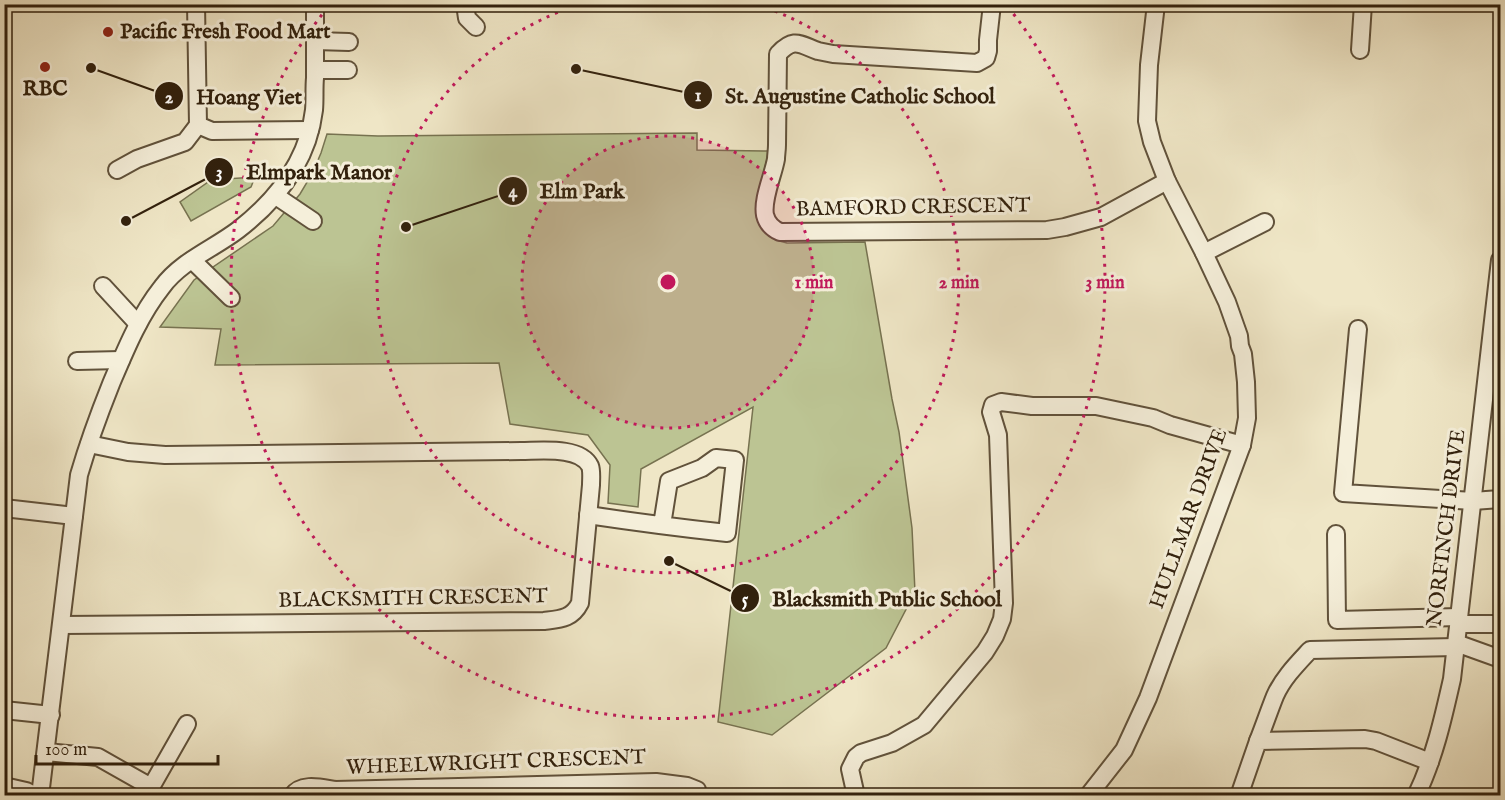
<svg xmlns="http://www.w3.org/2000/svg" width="1505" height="800" viewBox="0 0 1505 800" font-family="'IM FELL English',serif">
<rect width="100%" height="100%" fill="#efe6c6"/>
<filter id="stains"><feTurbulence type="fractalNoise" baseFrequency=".00333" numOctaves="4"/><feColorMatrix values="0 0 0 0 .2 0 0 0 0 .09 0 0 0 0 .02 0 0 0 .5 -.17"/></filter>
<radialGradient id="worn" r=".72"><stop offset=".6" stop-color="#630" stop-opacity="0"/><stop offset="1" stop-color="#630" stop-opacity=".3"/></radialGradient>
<g fill="#bcc493" stroke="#777250" stroke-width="1.5">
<path d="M 697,133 L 697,150 L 769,151 L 756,203 C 755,224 766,239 787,243 L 865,242 L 892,399 L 899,432 L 912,528 L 915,592 L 886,648 L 772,735 L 718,722 L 753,407 L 641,469 L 638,507 L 608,503 L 610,465 L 588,435 L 510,424 L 499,363 L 215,365 L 221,329 L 160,327 L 194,280 L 273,226 L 300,194 L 312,174 L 321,153 L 327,134 L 378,136 Z"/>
<path d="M 255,177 L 251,187 L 191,221 L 180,202 L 211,180 Z"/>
</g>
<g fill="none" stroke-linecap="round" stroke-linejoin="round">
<defs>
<g id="minor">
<path d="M 196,4 L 198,125 L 212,131 L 310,130"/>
<path d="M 465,4 L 467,18 L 476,27"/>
<path d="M 992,4 L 988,40 L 988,51 L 986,58 L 977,63 L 833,54 C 828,53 823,52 818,51 C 799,44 794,37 778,54 L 777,145 C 777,150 776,155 776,159 C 773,176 762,199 765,215 C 767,223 773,229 780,232 L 1047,230 L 1065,227 L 1101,217 L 1167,181"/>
<path d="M 315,41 L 349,42"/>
<path d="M 1360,50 L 1363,4"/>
<path d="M 315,70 L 348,70"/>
<path d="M 117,170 L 137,159 L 185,142 L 198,125"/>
<path d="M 276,196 L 313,221"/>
<path d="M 1204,253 L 1265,222"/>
<path d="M 192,260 L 231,298"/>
<path d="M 103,286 L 138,324"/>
<path d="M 1358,329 L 1343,493 L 1473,501 L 1500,499"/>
<path d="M 77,361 L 121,360"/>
<path d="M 4,508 L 74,516"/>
<path d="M 588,515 C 635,522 681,528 727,533 L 735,460 L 716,458 L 702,468 L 669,481 L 662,525"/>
<path d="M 1336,534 L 1337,620 L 1459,617"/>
<path d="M 1459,624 L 1500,624"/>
<path d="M 62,625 L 544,621 C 560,619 572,619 580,603 L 591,485 C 591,479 592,471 590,466 C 580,446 540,451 521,451 L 165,455 L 128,452 L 89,444"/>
<path d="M 1456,643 L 1495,657 L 1500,657"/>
<path d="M 4,710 L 51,715"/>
<path d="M 1258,741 C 1264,726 1269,711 1275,696 C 1283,678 1297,664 1310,650 L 1456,647"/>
<path d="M 46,752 L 98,757 L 151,787"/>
<path d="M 4,786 L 26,791 L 36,796"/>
<path d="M 40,796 L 79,475 C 88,444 99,414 111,384 C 125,351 139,316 162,287 C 181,261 213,249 238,230 C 278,199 308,161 314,110 C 315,99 314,88 315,78 C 315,53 315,29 315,4"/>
<path d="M 146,796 L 187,724"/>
<path d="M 292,796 C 301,782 322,788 335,790 L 656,782 L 687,786 L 697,790 L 698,796"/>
<path d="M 856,796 L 850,769 L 856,757 L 861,753 L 892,743 L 924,725 L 985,652 L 995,636 L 1002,619 L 1004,603 L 998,435 L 991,412 L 993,405 L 1001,402 L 1032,406 L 1096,406 L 1153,418 L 1170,425 L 1242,445"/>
<path d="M 1088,796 L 1124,750 L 1148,698 L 1242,445 L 1247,418 L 1246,382 L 1243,354 L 1240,346 L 1239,336 L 1227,302 L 1204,253 L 1167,181 L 1152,142 L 1147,121 L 1149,65 L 1156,4"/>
<path d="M 1239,796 L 1258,741 L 1365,739 L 1376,741 L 1430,762"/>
<path d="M 1416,796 C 1434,759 1443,719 1452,679 L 1500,260"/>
</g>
</defs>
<use href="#minor" stroke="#61523b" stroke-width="20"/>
<use href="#minor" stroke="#f5efda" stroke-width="16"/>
</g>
<circle cx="668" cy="282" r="146" fill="#c2185b" fill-opacity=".12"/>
<g fill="none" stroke="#c2185b" stroke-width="3" stroke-dasharray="3 6">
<circle cx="668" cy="282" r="146"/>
<path d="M758 5A291 291 0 1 1 578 5"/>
<path d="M1008 7A437 437 0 1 1 328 7"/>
</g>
<g fill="#8f2418" stroke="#f5efda" stroke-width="2">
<circle cx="108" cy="32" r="6"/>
<circle cx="45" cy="67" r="6"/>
</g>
<g text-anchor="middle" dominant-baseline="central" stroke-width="6" stroke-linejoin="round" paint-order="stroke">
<g font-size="21" font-weight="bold" fill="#32210d" stroke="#f5efda" text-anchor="start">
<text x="120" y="32">Pacific Fresh Food Mart</text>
<text x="45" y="89" text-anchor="middle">RBC</text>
</g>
<g font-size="21" fill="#32210d" stroke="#f5efda">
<text transform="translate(913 208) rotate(-1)">BAMFORD CRESCENT</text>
<text transform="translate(1189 519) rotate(-70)">HULLMAR DRIVE</text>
<text transform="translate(1447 528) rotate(-83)">NORFINCH DRIVE</text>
<text transform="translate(413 599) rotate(-1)">BLACKSMITH CRESCENT</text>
<text transform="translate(496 763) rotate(-2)">WHEELWRIGHT CRESCENT</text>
</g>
</g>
<circle cx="668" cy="282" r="9" fill="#c2185b" stroke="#f5efda" stroke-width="3"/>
<g font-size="18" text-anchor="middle" font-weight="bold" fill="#c2185b" stroke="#f5efda" stroke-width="6" stroke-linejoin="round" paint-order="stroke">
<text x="814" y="288">1 min</text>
<text x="959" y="288">2 min</text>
<text x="1105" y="288">3 min</text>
</g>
<path fill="none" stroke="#32210d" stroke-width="2" d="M576 69L698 95M91 68L169 96M126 221L219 172M406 227L513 191M669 561L745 598"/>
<g fill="#32210d" stroke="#f5efda" stroke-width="2">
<circle cx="576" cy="69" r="6"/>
<circle cx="91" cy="68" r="6"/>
<circle cx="126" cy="221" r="6"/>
<circle cx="406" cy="227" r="6"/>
<circle cx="669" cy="561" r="6"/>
<circle cx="698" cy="95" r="15"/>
<circle cx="169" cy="96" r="15"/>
<circle cx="219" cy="172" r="15"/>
<circle cx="513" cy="191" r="15"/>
<circle cx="745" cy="598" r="15"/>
</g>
<g font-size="18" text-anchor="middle" font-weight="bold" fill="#fff">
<text x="698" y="101">1</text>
<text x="169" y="103">2</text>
<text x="219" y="178">3</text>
<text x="513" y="197">4</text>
<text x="745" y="605">5</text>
</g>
<g font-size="22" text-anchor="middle" font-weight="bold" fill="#32210d" stroke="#f5efda" stroke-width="6" stroke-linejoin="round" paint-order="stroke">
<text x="860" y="103">St. Augustine Catholic School</text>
<text x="249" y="104">Hoang Viet</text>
<text x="319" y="179">Elmpark Manor</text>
<text x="582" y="198">Elm Park</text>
<text x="887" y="606">Blacksmith Public School</text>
</g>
<rect width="1505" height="800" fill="none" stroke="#efe6c6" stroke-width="24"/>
<rect x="6" y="6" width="1493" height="788" fill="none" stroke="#32210d" stroke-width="3"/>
<rect x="12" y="12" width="1481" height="776" fill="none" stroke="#32210d" stroke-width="1.5"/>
<path d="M36 755v9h182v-9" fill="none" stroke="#32210d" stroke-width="3"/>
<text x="45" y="755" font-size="18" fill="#32210d" stroke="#f5efda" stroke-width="4.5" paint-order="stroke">100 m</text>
<rect width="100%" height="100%" filter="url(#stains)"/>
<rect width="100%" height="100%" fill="url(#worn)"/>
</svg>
